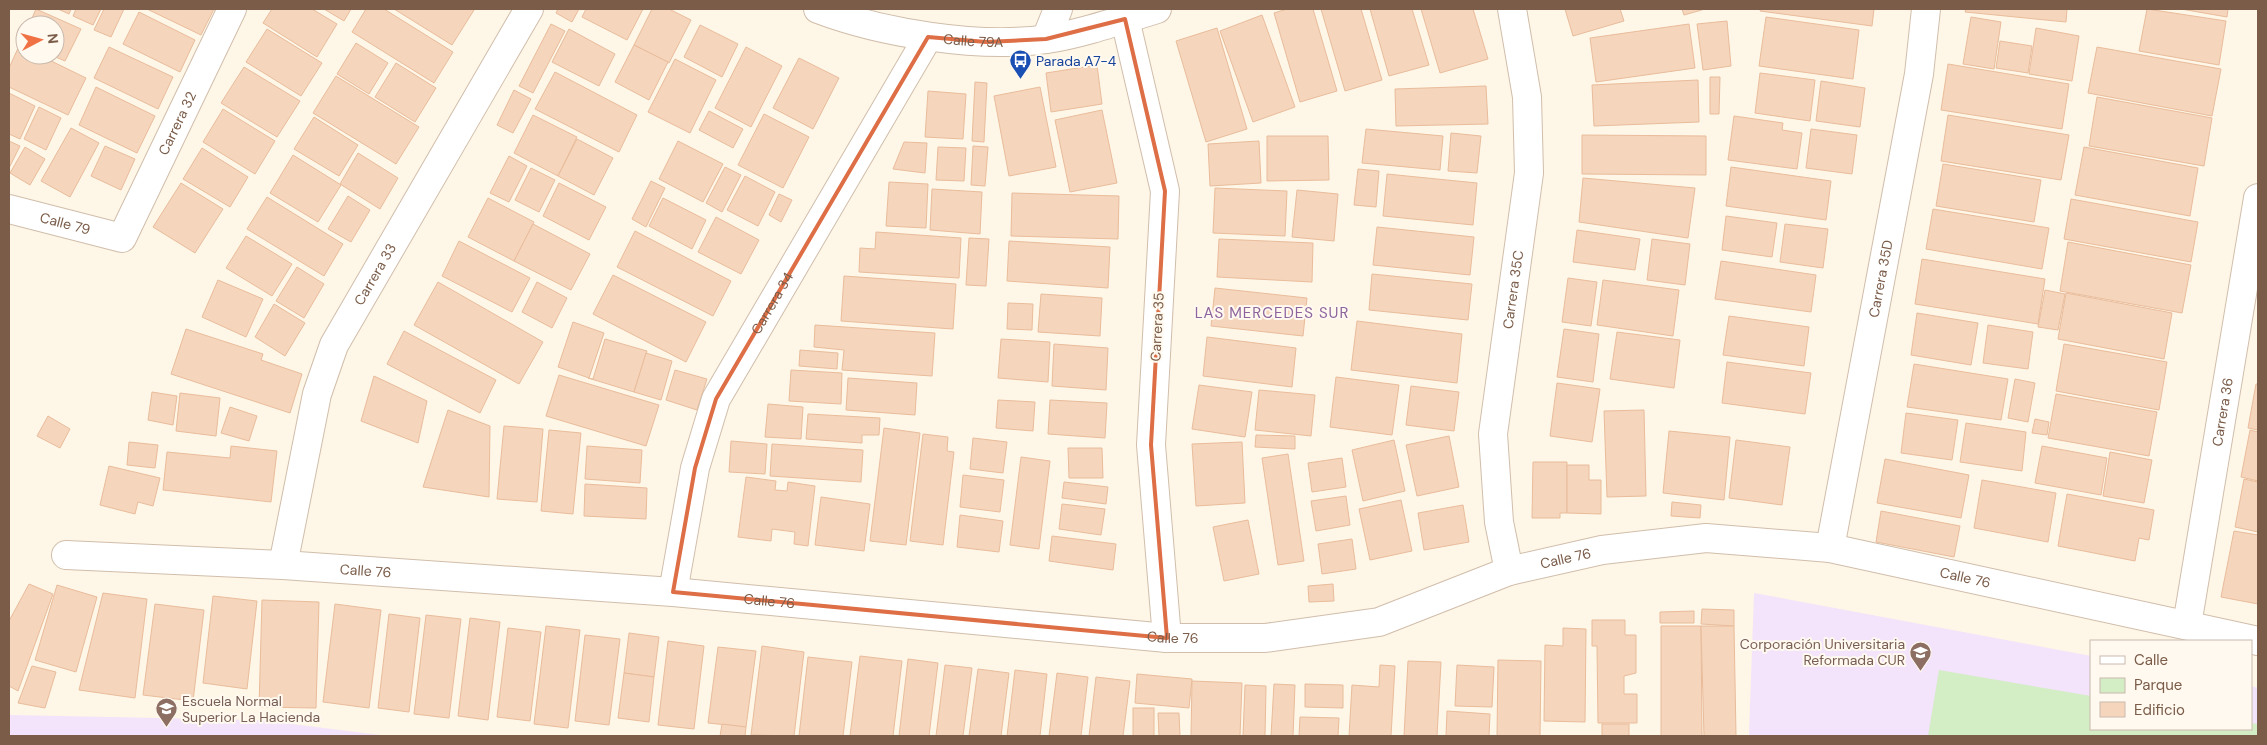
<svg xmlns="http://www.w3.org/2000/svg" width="2267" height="745" viewBox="0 0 2267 745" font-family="'DM Sans',sans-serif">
<rect width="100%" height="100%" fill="#fef6e7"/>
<g fill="#f3e3fb">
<path d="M 1754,593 L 2091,656 L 2091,729 L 2251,729 L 2251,686 L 2258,688 L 2258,736 L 1749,736 Z"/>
<path d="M 9,715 L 259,720 L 388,736 L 9,736 Z"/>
</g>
<path fill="#d3edc4" d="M 1939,670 L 2091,696 L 2091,729 L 2251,729 L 2251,723 L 2258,724 L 2258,736 L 1928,736 Z"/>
<g fill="#f5d5bc" stroke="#e9bc9b">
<path d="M 36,9 L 81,29 L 65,61 L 51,55 L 55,55 L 55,25 L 29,25 Z"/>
<path d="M 58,9 L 71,9 L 69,14 Z"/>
<path d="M 76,9 L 101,9 L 93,25 L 73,16 Z"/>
<path d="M 104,9 L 124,9 L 111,37 L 94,30 Z"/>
<path d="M 147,9 L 214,9 L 201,35 Z"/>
<path d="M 272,9 L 312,9 L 337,24 L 317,57 L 263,23 Z"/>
<path d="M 324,9 L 351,9 L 344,21 Z"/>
<path d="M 366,9 L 384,9 L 453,52 L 434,83 L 352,32 Z"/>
<path d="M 394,9 L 472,9 L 474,10 L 452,45 Z"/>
<path d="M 558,9 L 579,9 L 572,22 L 556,13 Z"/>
<path d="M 586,9 L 643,9 L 627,40 L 582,17 Z"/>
<path d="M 652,9 L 669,9 L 691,20 L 669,63 L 634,45 Z"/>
<path d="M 1287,9 L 1313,9 L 1337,91 L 1300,102 L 1274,13 Z"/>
<path d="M 1321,9 L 1361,9 L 1382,80 L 1345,91 Z"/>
<path d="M 1370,9 L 1412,9 L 1429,65 L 1389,76 Z"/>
<path d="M 1421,9 L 1473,9 L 1488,59 L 1440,73 Z"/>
<path d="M 1565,9 L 1620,9 L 1624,21 L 1573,36 Z"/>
<path d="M 1682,9 L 1705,9 L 1684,15 Z"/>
<path d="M 1761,9 L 1874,9 L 1872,26 L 1760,11 Z"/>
<path d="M 1966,9 L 2067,9 L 2066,22 L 1965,12 Z"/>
<path d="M 2147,9 L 2226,21 L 2219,65 L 2139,51 Z"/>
<path d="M 2181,9 L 2228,9 L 2227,17 Z"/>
<path d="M 139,12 L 195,40 L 180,72 L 123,44 Z"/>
<path d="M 1262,15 L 1295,107 L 1253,122 L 1220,31 Z"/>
<path d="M 1766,17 L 1859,30 L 1853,79 L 1759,66 Z"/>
<path d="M 1971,17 L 2001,22 L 1994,69 L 1963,64 Z"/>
<path d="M 1727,21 L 1731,66 L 1703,70 L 1697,24 Z"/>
<path d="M 551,24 L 565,31 L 533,93 L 519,86 Z"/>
<path d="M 1689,24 L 1695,68 L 1596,82 L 1590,38 Z"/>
<path d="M 700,25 L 738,44 L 722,77 L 684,57 Z"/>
<path d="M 1217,28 L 1247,129 L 1206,142 L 1176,41 Z"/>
<path d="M 2036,28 L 2079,36 L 2072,81 L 2029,74 Z"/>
<path d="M 267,29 L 322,63 L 301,96 L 246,62 Z"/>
<path d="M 569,29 L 615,54 L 599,86 L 552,62 Z"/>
<path d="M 2000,41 L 2032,46 L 2028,73 L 1996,68 Z"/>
<path d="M 356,43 L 388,63 L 369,94 L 337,74 Z"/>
<path d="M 634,45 L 668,62 L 649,100 L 615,82 Z"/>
<path d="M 19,46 L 25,48 L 25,55 L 39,55 L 86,78 L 68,115 L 9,87 L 9,68 Z"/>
<path d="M 109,47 L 173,77 L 158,109 L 94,78 Z"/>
<path d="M 746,47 L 782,66 L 751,127 L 715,108 Z"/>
<path d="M 2097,47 L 2221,69 L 2212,116 L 2088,93 Z"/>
<path d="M 799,58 L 839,78 L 813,129 L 773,108 Z"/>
<path d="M 675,59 L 716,80 L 690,133 L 648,112 Z"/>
<path d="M 396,63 L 436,88 L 415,122 L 375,97 Z"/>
<path d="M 1948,64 L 2069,84 L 2062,129 L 1941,110 Z"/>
<path d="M 1097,65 L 1102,104 L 1051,112 L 1046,73 Z"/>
<path d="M 244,67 L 300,101 L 277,137 L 221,103 Z"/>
<path d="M 555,72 L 637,115 L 619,152 L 535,109 Z"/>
<path d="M 1760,73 L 1815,80 L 1810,121 L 1755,113 Z"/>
<path d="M 336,76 L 419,127 L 396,164 L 313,113 Z"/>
<path d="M 1710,77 L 1720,77 L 1719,114 L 1710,114 Z"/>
<path d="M 1698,80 L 1699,122 L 1594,126 L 1592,85 Z"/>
<path d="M 1821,81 L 1865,88 L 1860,127 L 1816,121 Z"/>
<path d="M 975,82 L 987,83 L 984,142 L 972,141 Z"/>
<path d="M 1486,86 L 1488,124 L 1396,126 L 1395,89 Z"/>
<path d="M 96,87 L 155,116 L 137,153 L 79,125 Z"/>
<path d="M 1040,87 L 1056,167 L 1009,176 L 994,96 Z"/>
<path d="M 514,90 L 531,99 L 513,133 L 497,125 Z"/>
<path d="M 928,91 L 966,94 L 963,139 L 925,137 Z"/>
<path d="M 9,93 L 35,106 L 20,139 L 9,134 Z"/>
<path d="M 2097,97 L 2212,118 L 2204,166 L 2089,146 Z"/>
<path d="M 39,107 L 61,118 L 46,150 L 24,139 Z"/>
<path d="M 223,109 L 275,141 L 255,174 L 203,142 Z"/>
<path d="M 1102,110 L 1117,183 L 1070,192 L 1055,120 Z"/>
<path d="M 709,111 L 743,129 L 733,148 L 699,130 Z"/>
<path d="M 764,114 L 809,137 L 783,188 L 738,165 Z"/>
<path d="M 533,115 L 577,137 L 558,176 L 514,153 Z"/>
<path d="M 1948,115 L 2069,135 L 2061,180 L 1941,161 Z"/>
<path d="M 1734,116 L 1783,123 L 1782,130 L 1802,133 L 1797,169 L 1728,160 Z"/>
<path d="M 314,117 L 358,145 L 339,176 L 294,149 Z"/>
<path d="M 71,128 L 99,143 L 70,197 L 41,181 Z"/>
<path d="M 1366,129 L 1443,136 L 1440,170 L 1362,163 Z"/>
<path d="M 1811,129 L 1857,135 L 1852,174 L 1806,168 Z"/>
<path d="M 1451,133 L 1481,136 L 1477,173 L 1448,171 Z"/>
<path d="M 1582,135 L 1706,136 L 1706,175 L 1582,174 Z"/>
<path d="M 1267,136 L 1328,136 L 1329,180 L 1267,181 Z"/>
<path d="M 577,139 L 613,158 L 594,195 L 558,176 Z"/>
<path d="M 9,141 L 20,146 L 9,168 Z"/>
<path d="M 678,141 L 723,164 L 703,202 L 659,179 Z"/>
<path d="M 1259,141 L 1261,183 L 1210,186 L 1208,144 Z"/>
<path d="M 904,142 L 927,143 L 925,173 L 893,169 Z"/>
<path d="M 105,146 L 135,159 L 121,190 L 91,176 Z"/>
<path d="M 973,146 L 988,147 L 985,186 L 971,185 Z"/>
<path d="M 25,147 L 45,159 L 30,185 L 10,173 Z"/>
<path d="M 938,147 L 966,148 L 964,181 L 936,180 Z"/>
<path d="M 2084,147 L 2198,168 L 2190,216 L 2075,195 Z"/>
<path d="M 202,148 L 248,177 L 230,207 L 183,179 Z"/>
<path d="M 358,153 L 398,178 L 380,209 L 340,184 Z"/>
<path d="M 293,155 L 341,185 L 318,222 L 270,193 Z"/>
<path d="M 509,156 L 527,166 L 509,202 L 490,193 Z"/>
<path d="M 1943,164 L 2041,180 L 2034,222 L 1936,206 Z"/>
<path d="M 725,167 L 741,175 L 722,212 L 706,203 Z"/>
<path d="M 1731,167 L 1831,181 L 1826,220 L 1726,206 Z"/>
<path d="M 531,168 L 555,180 L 539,212 L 515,200 Z"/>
<path d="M 1358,169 L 1379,171 L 1376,207 L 1354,205 Z"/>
<path d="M 1387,174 L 1477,183 L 1473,225 L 1383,216 Z"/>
<path d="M 745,176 L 775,192 L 758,226 L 727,210 Z"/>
<path d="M 1583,178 L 1695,188 L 1688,238 L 1579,222 Z"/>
<path d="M 651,181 L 665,188 L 646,227 L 632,219 Z"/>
<path d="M 889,182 L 928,184 L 926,228 L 886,226 Z"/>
<path d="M 181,183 L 223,209 L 195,253 L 153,227 Z"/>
<path d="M 559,183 L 606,207 L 589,240 L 543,216 Z"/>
<path d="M 1215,188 L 1287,191 L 1285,236 L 1213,233 Z"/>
<path d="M 932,189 L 982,192 L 980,234 L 930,230 Z"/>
<path d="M 1297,190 L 1338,194 L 1334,241 L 1292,237 Z"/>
<path d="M 1012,193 L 1119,196 L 1118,239 L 1011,236 Z"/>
<path d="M 779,194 L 792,200 L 781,222 L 769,215 Z"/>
<path d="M 348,196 L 370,210 L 351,242 L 328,229 Z"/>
<path d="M 267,197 L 343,244 L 324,276 L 247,229 Z"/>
<path d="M 488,198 L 534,222 L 514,261 L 468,237 Z"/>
<path d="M 663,198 L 706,220 L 692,249 L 649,226 Z"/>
<path d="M 2071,199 L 2198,222 L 2191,262 L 2064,239 Z"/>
<path d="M 1933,209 L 2049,228 L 2042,269 L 1926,249 Z"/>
<path d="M 1726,216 L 1777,223 L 1772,257 L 1722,250 Z"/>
<path d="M 716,217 L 759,240 L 741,274 L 698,252 Z"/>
<path d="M 533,224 L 590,254 L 571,290 L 514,261 Z"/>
<path d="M 1785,224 L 1828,229 L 1823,268 L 1780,262 Z"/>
<path d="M 1377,227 L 1474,237 L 1470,275 L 1373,265 Z"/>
<path d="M 1577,230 L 1640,239 L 1635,270 L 1573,262 Z"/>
<path d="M 635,231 L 731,281 L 713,316 L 617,267 Z"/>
<path d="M 876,232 L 961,238 L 959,278 L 859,272 L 860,248 L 875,249 Z"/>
<path d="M 246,236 L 292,264 L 272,296 L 226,268 Z"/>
<path d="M 969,238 L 989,239 L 986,286 L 966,285 Z"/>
<path d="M 1219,239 L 1313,243 L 1312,282 L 1217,277 Z"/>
<path d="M 1652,239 L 1690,244 L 1685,285 L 1647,280 Z"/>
<path d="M 459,241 L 530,278 L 512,312 L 442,276 Z"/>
<path d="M 1009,241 L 1110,247 L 1108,288 L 1007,281 Z"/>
<path d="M 2068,242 L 2191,265 L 2182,313 L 2060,291 Z"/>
<path d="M 1922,259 L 2045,279 L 2038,324 L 1915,304 Z"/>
<path d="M 1721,261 L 1816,275 L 1811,312 L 1715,299 Z"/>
<path d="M 297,267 L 324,284 L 304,318 L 276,301 Z"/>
<path d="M 1372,274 L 1472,284 L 1468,320 L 1369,310 Z"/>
<path d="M 613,275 L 706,322 L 686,362 L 593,314 Z"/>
<path d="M 844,276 L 956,284 L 953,329 L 841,321 Z"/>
<path d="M 1568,278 L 1597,282 L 1591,326 L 1562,322 Z"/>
<path d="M 218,280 L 263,299 L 246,337 L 202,317 Z"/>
<path d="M 1603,280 L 1679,290 L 1673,336 L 1597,325 Z"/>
<path d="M 438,282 L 543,342 L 519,384 L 414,325 Z"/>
<path d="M 537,282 L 567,298 L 552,328 L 522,312 Z"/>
<path d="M 1215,288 L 1307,298 L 1303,336 L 1211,326 Z"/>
<path d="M 2045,290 L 2065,294 L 2058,330 L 2038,327 Z"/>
<path d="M 2066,293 L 2172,313 L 2164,359 L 2058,339 Z"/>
<path d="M 1041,294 L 1102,298 L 1100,336 L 1038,332 Z"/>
<path d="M 1008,303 L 1033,304 L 1032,330 L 1007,329 Z"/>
<path d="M 274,304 L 305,323 L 285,356 L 255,337 Z"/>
<path d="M 1917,313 L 1978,323 L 1971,365 L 1911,355 Z"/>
<path d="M 1729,316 L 1809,327 L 1804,366 L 1723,355 Z"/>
<path d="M 1357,321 L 1462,334 L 1457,383 L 1351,370 Z"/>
<path d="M 573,322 L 604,333 L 589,378 L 558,367 Z"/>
<path d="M 815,325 L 935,333 L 932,376 L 842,370 L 844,350 L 814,347 Z"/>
<path d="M 1988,325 L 2033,332 L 2028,369 L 1983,363 Z"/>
<path d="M 186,329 L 263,354 L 261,360 L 302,374 L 290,413 L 171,374 Z"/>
<path d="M 1564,329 L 1599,334 L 1593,382 L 1557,377 Z"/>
<path d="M 404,331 L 496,380 L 480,413 L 387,364 Z"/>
<path d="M 1617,332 L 1680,340 L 1674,388 L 1610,379 Z"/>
<path d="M 1207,337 L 1296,348 L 1292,387 L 1203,376 Z"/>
<path d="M 605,339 L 647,351 L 634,392 L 588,378 L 593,379 Z"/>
<path d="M 1001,339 L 1050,342 L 1048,382 L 998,378 Z"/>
<path d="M 1054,344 L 1108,348 L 1106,390 L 1052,386 Z"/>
<path d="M 2064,344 L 2167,362 L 2159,410 L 2056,391 Z"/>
<path d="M 800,350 L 838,353 L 837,369 L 799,366 Z"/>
<path d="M 646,353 L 672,361 L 661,400 L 634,392 Z"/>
<path d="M 1727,362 L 1811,373 L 1805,414 L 1722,403 Z"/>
<path d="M 1914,364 L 2008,379 L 2001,420 L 1907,407 Z"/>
<path d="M 675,370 L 707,379 L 697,410 L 666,400 Z"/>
<path d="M 791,370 L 842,373 L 841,404 L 789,401 Z"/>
<path d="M 559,375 L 659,405 L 646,446 L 546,416 Z"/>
<path d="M 374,376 L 427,401 L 418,443 L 361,421 Z"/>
<path d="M 1336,377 L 1399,385 L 1392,435 L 1330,427 Z"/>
<path d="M 848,378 L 917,383 L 915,415 L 846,410 Z"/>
<path d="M 2015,379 L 2035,383 L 2028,422 L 2008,418 Z"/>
<path d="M 1557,383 L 1600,389 L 1592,442 L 1550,436 Z"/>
<path d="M 2256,384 L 2258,384 L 2258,430 L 2248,428 Z"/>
<path d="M 1199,385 L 1252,392 L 1245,437 L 1192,429 Z"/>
<path d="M 1411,386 L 1459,392 L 1454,431 L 1406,425 Z"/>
<path d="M 1259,390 L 1315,395 L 1311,436 L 1255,430 Z"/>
<path d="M 152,392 L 177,396 L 173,425 L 148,420 Z"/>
<path d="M 180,393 L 220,398 L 216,436 L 176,431 Z"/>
<path d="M 2056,394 L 2157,412 L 2149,456 L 2048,438 Z"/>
<path d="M 998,400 L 1035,402 L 1033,431 L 996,428 Z"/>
<path d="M 1050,400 L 1107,403 L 1105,438 L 1048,434 Z"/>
<path d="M 768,404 L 803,407 L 801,439 L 765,437 Z"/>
<path d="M 230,407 L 257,416 L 249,441 L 221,433 Z"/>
<path d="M 448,410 L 490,426 L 489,497 L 423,487 Z"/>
<path d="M 1644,410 L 1646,496 L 1607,497 L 1604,411 Z"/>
<path d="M 1906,413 L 1958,420 L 1952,460 L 1901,453 Z"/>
<path d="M 808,414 L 880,418 L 879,435 L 862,435 L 862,443 L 806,439 Z"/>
<path d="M 48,416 L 70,429 L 60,448 L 37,436 Z"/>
<path d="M 2035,419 L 2049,422 L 2047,435 L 2032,433 Z"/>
<path d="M 1966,423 L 2026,432 L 2022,471 L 1960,462 Z"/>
<path d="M 504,426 L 543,429 L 537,502 L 497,499 Z"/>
<path d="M 884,428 L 920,433 L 906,545 L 870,541 Z"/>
<path d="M 549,430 L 581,433 L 573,514 L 541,511 Z"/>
<path d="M 2250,430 L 2258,432 L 2258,481 L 2241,477 Z"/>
<path d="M 1669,431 L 1730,437 L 1724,500 L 1663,493 Z"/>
<path d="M 923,434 L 948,437 L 947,451 L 954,452 L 943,545 L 910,541 Z"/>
<path d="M 1256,435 L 1295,436 L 1295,449 L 1255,447 Z"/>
<path d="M 1449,436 L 1459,487 L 1417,496 L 1406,445 Z"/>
<path d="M 973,438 L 1007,442 L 1003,473 L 970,469 Z"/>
<path d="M 1394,440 L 1405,491 L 1363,501 L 1352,450 Z"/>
<path d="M 1736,440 L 1790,447 L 1782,505 L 1729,498 Z"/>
<path d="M 731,441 L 767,444 L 765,474 L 729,472 Z"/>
<path d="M 129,442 L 158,445 L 155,468 L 127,465 Z"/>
<path d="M 1242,442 L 1245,503 L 1196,506 L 1192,444 Z"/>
<path d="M 772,444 L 863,450 L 861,482 L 770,476 Z"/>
<path d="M 231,446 L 277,451 L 271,502 L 163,490 L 167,452 L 230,458 Z"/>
<path d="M 587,446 L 642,450 L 640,483 L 585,479 Z"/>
<path d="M 2042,446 L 2107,458 L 2101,495 L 2035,483 Z"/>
<path d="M 1068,448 L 1102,448 L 1103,478 L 1069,478 Z"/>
<path d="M 2110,452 L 2152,460 L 2144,503 L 2103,496 Z"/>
<path d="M 1288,454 L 1304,561 L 1278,565 L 1262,458 Z"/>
<path d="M 1021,457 L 1050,461 L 1039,549 L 1010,545 Z"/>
<path d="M 1342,458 L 1346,487 L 1312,492 L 1308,463 Z"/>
<path d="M 1885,459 L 1969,475 L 1961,518 L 1877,503 Z"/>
<path d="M 1533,462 L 1567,462 L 1567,513 L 1560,513 L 1560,518 L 1532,518 Z"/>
<path d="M 1567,465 L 1589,465 L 1589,480 L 1601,480 L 1601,514 L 1567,513 Z"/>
<path d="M 109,466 L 160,478 L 153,506 L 138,502 L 135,514 L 100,505 Z"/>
<path d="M 963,475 L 1004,480 L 1000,512 L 960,507 Z"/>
<path d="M 746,477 L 776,481 L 775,490 L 787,491 L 788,482 L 815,486 L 808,546 L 794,544 L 795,532 L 772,529 L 771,541 L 738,537 Z"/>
<path d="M 2244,479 L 2258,482 L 2258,532 L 2235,527 Z"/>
<path d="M 1982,480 L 2056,493 L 2048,542 L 1974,528 Z"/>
<path d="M 1064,482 L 1108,487 L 1106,504 L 1062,498 Z"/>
<path d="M 585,484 L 647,488 L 646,519 L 584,516 Z"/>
<path d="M 2067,494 L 2154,510 L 2149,540 L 2139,538 L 2135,561 L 2058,546 Z"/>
<path d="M 1346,496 L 1350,525 L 1316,531 L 1311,501 Z"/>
<path d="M 821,497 L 870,504 L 864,551 L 815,545 Z"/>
<path d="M 1401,500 L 1412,551 L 1370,560 L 1359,509 Z"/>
<path d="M 1672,502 L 1701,505 L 1700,518 L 1671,516 Z"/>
<path d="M 1062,504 L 1105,509 L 1101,535 L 1059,529 Z"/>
<path d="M 1463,505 L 1469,542 L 1424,550 L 1418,513 Z"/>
<path d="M 1881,511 L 1960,526 L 1954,557 L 1876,542 Z"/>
<path d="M 960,515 L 1003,521 L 999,552 L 957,547 Z"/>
<path d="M 1248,520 L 1259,574 L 1224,581 L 1213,527 Z"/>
<path d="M 2234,531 L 2258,535 L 2258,604 L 2221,597 Z"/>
<path d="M 1052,536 L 1116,544 L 1113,570 L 1049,561 Z"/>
<path d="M 1352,539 L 1356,569 L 1322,574 L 1318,544 Z"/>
<path d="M 29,584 L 53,594 L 18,691 L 9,686 L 9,621 Z"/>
<path d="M 1333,584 L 1334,601 L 1309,602 L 1308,586 Z"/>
<path d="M 57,585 L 97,597 L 76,672 L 35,660 Z"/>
<path d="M 103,593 L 147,599 L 135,698 L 79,690 Z"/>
<path d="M 213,596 L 257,601 L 247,689 L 203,683 Z"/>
<path d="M 262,600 L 319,602 L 316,708 L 259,707 Z"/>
<path d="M 155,604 L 204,610 L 193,701 L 143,695 Z"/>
<path d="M 335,604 L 381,610 L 369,708 L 323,702 Z"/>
<path d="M 1702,609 L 1734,610 L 1734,626 L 1701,624 Z"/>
<path d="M 1694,611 L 1694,623 L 1660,623 L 1660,612 Z"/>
<path d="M 389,614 L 420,618 L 409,712 L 378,708 Z"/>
<path d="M 426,615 L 461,619 L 449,718 L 414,714 Z"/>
<path d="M 470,618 L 500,622 L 488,720 L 458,716 Z"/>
<path d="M 1592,620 L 1625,620 L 1625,635 L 1636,635 L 1636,673 L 1624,676 L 1624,694 L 1637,694 L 1637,723 L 1598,723 L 1597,646 L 1592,646 Z"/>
<path d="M 546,626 L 580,630 L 568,728 L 534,724 Z"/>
<path d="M 1661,626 L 1701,626 L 1702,736 L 1661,736 Z"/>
<path d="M 1701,626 L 1734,626 L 1736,736 L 1704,736 Z"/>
<path d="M 508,628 L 541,632 L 530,721 L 497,717 Z"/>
<path d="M 1563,628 L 1586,629 L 1585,722 L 1544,721 L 1545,645 L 1563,646 Z"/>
<path d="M 629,633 L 659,637 L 654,677 L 624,673 Z"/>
<path d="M 585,635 L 620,639 L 609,725 L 575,721 Z"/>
<path d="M 668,641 L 704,646 L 694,729 L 658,725 Z"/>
<path d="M 762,646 L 804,652 L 794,736 L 751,735 Z"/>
<path d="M 718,647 L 756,651 L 746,727 L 708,723 Z"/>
<path d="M 860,656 L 902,661 L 893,736 L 850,736 Z"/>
<path d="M 808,657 L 852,662 L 843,736 L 799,736 Z"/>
<path d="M 908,659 L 938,663 L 929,736 L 899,736 Z"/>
<path d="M 1498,660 L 1541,661 L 1540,736 L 1497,736 Z"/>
<path d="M 1408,661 L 1441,662 L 1437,736 L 1404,736 Z"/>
<path d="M 945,665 L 972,668 L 963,736 L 936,736 Z"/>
<path d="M 1380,665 L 1395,666 L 1391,736 L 1349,736 L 1352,685 L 1379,687 Z"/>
<path d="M 1457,665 L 1494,667 L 1492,707 L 1455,706 Z"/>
<path d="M 32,666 L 56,672 L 45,708 L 18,703 Z"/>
<path d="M 978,669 L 1009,673 L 1001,736 L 969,736 Z"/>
<path d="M 1015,670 L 1047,674 L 1040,736 L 1007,736 Z"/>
<path d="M 624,673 L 654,677 L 649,722 L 618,718 Z"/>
<path d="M 1057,673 L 1088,677 L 1081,736 L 1049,736 Z"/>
<path d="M 1137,674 L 1192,679 L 1189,708 L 1135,703 Z"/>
<path d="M 1096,677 L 1130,681 L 1123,736 L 1089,736 Z"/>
<path d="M 1192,681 L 1242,683 L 1240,736 L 1191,736 Z"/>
<path d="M 1274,684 L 1295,685 L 1293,736 L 1271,736 Z"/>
<path d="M 1305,684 L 1343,685 L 1343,708 L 1305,707 Z"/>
<path d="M 1245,685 L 1266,686 L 1265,736 L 1243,736 Z"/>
<rect x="1133" y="708" width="21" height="28"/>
<path d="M 1447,711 L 1490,714 L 1489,736 L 1446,736 Z"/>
<path d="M 1158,713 L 1179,713 L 1180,736 L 1159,736 Z"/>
<path d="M 1300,717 L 1339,718 L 1338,736 L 1299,736 Z"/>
<path d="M 722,724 L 746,727 L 745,736 L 720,736 Z"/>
<rect x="1602" y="724" width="27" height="12"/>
</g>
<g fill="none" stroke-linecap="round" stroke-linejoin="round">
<defs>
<g id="minor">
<path id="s1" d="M 818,9 C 881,33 979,49 1047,39 C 1084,33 1121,20 1157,9"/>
<path d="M 1125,19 L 1165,191 L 1151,445 L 1167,638"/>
<path d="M 1046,39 L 1058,9"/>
<path id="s2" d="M 9,209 L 122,238 L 232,9"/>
<path id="s3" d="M 1830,548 L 1919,74 L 1926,9"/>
<path id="s4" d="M 66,555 L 283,565 L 673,592 L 1167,638 L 1265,638 L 1379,622 L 1509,571 L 1602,550 L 1706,538 L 1830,548 L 2258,641"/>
<path id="s5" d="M 283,565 L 317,394 L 334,345 L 529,9"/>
<path id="s6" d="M 1509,571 L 1499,522 L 1493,434 L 1529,173 L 1527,97 L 1512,9"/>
<path id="s7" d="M 673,592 L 695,468 L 716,399 L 928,37"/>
<path id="s8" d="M 2187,625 L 2258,198"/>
</g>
</defs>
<use href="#minor" stroke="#d1beab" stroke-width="30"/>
<use href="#minor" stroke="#fff" stroke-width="28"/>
</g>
<path fill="none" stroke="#de6e45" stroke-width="4" stroke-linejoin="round" d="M 1125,19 L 1165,191 L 1151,445 L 1167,638 L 673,592 L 695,468 L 716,399 L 928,37 L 986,42 L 1046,39 Z"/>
<defs>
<symbol id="bus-pin" viewBox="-11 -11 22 30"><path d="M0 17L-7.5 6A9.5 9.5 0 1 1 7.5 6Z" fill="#1a4fb4" stroke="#fff9ef"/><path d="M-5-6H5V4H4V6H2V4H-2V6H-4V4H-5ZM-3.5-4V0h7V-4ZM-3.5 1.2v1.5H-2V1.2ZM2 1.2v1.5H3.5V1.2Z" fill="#fff"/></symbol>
<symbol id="university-pin" viewBox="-11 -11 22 30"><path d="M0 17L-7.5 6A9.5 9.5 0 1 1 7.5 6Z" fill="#8d6e63" stroke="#fff9ef"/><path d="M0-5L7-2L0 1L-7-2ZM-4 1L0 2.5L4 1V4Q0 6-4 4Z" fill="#fff"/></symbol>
<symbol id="school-pin" viewBox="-11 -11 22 30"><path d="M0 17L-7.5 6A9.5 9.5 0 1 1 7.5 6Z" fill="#8d6e63" stroke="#fff9ef"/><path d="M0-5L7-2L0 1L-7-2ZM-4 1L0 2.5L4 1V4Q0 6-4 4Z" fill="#fff"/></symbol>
</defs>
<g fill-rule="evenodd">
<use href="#bus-pin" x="1008" y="48" width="25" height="34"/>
<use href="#university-pin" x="1908" y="640" width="25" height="34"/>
<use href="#school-pin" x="154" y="696" width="25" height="34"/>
</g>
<g text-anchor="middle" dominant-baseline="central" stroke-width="4" stroke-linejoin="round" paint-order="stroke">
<g font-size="14" fill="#7a5c49" stroke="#fff9ef">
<text stroke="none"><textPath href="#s1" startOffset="159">Calle 79A</textPath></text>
<text stroke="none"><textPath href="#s2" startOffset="244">Carrera 32</textPath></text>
<text stroke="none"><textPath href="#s2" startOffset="58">Calle 79</textPath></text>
<text stroke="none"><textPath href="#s5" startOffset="308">Carrera 33</textPath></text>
<text stroke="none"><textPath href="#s3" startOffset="274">Carrera 35D</textPath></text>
<text stroke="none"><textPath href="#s6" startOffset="284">Carrera 35C</textPath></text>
<text stroke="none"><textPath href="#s7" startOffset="309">Carrera 34</textPath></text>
<text transform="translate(1157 327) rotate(-87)">Carrera 35</text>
<text stroke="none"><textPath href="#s8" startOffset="216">Carrera 36</textPath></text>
<text stroke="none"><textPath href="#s4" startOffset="1515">Calle 76</textPath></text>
<text stroke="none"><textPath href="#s4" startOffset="300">Calle 76</textPath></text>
<text stroke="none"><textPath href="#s4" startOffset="1920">Calle 76</textPath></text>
<text stroke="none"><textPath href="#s4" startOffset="705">Calle 76</textPath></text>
<text stroke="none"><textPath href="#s4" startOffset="1110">Calle 76</textPath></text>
</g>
<g font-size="14" fill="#164399" stroke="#fff9ef" text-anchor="start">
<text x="1036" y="61">Parada A7-4</text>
</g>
<g font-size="14" fill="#785e54" stroke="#fff9ef" text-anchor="end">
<text x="1905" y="644">Corporación Universitaria<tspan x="1905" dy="16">Reformada CUR</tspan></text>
<text x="182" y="701" text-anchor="start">Escuela Normal<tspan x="182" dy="16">Superior La Hacienda</tspan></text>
</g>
<g font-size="15" letter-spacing="1" fill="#8d649d" stroke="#fff9ef">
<text x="1272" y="313">LAS MERCEDES SUR</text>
</g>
</g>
<rect width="2267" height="745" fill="none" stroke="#7a5c49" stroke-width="20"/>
<rect x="2090" y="640" width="162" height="90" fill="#fff9ef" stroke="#cabaad"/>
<rect x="2100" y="656" width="25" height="8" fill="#ffffff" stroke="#cabaad"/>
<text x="2134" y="665" font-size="15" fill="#7a5c49">Calle</text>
<rect x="2100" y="678" width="25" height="15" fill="#d3edc4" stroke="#cabaad"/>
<text x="2134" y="690" font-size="15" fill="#7a5c49">Parque</text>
<rect x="2100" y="702" width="25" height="15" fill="#f5d5bc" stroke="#cabaad"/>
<text x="2134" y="715" font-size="15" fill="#7a5c49">Edificio</text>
<g transform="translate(40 40) rotate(84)"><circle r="24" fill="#fff9ef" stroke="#cabaad"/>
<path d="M0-4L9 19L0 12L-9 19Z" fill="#f07144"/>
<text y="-8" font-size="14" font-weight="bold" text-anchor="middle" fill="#7a5c49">N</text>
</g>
</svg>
